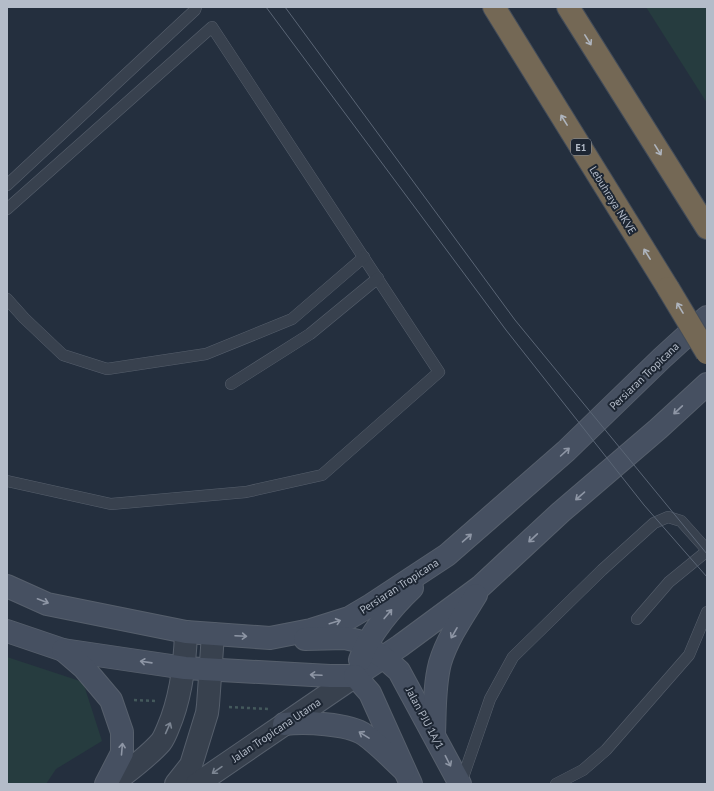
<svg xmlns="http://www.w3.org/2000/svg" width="714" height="791" viewBox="0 0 714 791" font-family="'PT Sans',sans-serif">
<rect width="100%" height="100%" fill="#242f3e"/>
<g fill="#263c3f">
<path d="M 646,7 L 707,7 L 707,103 Z"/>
<path d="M 7,657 L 83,682 L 102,741 L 56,769 L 46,784 L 7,784 Z"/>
</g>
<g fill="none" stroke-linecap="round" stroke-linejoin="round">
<defs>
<g id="lane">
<path d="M 7,185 L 195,10 L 196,7"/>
<path d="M 7,209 L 212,27 L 439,372 L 322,475 L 246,492 L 111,504 L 7,481"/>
<path d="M 7,299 L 24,318 L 63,355 L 107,369 L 206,354 L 292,319 L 364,257"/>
<path d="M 231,384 L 310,334 L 378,278"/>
<path d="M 637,619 L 669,582 L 707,551"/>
<path d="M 461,783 L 490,699 L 513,657 L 602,570 L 654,523 L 668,517 L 681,521 L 707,550"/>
<path d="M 556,784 L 583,770 L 606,750 L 689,655 L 707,612"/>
</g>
<g id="street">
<path d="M 112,784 C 128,771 147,758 161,742 C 164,738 166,733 168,728 C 181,698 185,665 186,632"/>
<path d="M 176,784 L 191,765 L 207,713 L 208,705 L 213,634"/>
<path d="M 197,784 L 355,676"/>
</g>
<g id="secondary">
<path d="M 7,586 L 47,604 L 186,632 L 270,638 L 311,630 L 349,618 L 371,605 L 447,555 L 566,451 L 662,358 L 707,317"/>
<path d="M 7,631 L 63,650 L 185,668 L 330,676 L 355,676 L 400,646 L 480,587 L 561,512 L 658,429 L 707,384"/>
<path d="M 305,639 L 345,638 L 358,641 L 383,657 L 399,671 L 460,784"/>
<path d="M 63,650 L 84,668 L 111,700 L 122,732 L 122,753 L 106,784"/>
<path d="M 360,660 C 368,635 394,605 412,588"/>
<path d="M 355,676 L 370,693 L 411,784"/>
<path d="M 284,724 C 304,722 348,723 365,735 C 379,745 391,758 404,770"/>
<path d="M 434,734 C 435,711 434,686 440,663 C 447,639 463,616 476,595"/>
</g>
<g id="highway">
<path d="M 494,7 L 668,288"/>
<path d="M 568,7 L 707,228"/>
</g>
</defs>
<use href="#lane" stroke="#565f6c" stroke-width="12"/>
<use href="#street" stroke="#565f6c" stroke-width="24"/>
<use href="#secondary" stroke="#565f6c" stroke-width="24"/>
<use href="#highway" stroke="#434c59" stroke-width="24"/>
<g stroke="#44595c" stroke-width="2.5" stroke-dasharray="3 3" stroke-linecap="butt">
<path d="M 134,700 L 157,701"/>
<path d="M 229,707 L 268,709"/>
</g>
<use href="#lane" stroke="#38414e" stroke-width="11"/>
<use href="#street" stroke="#38414e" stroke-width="22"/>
<use href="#secondary" stroke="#465061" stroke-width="22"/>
<use href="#highway" stroke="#746855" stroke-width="22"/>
<g stroke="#5a6575" stroke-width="1">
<path d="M 266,7 L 506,330 L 644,505 L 707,577"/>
<path d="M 285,7 L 515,320 L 707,554"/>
</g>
<defs>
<path id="highway-bridge" d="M 668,288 L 707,353"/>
</defs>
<use href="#highway-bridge" stroke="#434c59" stroke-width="24" stroke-linecap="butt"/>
<use href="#highway-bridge" stroke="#746855" stroke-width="22"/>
</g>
<defs><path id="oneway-shaft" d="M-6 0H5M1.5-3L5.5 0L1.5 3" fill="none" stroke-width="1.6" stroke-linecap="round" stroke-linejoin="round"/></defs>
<g stroke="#aeb4bd">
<use href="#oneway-shaft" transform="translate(588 40) rotate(58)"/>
<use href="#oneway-shaft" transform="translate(564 120) rotate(-122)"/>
<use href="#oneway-shaft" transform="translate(658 150) rotate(58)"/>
<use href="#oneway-shaft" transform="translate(647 254) rotate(-122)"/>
<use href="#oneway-shaft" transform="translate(680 308) rotate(-121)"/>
</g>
<g stroke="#8e96a5">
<use href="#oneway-shaft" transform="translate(678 410) rotate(137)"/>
<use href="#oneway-shaft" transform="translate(565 452) rotate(-42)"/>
<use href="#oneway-shaft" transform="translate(580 496) rotate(139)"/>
<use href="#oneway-shaft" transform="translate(467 538) rotate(-41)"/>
<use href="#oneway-shaft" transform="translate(533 538) rotate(137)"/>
<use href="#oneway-shaft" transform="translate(43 601) rotate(21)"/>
<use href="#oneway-shaft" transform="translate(388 614) rotate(-50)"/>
<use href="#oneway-shaft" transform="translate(335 622) rotate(-17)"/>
<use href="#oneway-shaft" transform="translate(454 633) rotate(120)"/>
<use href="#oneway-shaft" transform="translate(241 636) rotate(3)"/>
<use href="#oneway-shaft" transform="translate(146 662) rotate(-172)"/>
<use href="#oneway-shaft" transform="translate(316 675) rotate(-177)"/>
<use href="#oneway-shaft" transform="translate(364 735) rotate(-148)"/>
<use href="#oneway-shaft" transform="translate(122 749) rotate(-85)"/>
<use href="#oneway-shaft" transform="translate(448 761) rotate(63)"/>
</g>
<g stroke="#7c8592">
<use href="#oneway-shaft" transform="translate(168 728) rotate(-66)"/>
<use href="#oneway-shaft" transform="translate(217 770) rotate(145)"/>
</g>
<g text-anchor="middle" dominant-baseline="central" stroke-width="4" stroke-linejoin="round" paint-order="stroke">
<rect fill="#1d2633" stroke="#878f9c" stroke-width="1" x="571" y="139" width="20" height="16" rx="3"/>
<g font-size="10" font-weight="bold" fill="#b4bcc9">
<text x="581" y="147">E1</text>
</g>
<g font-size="11" fill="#b4bcc9" stroke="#1d2633">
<text transform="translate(613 200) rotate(58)">Lebuhraya NKVE</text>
<text transform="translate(644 376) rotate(-44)">Persiaran Tropicana</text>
<text transform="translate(399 586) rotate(-33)">Persiaran Tropicana</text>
<text transform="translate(425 718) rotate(62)">Jalan PJU 1A/1</text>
<text transform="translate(276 730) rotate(-34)">Jalan Tropicana Utama</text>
</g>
</g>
<rect width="714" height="791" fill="none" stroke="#b4bcc9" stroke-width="16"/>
</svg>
